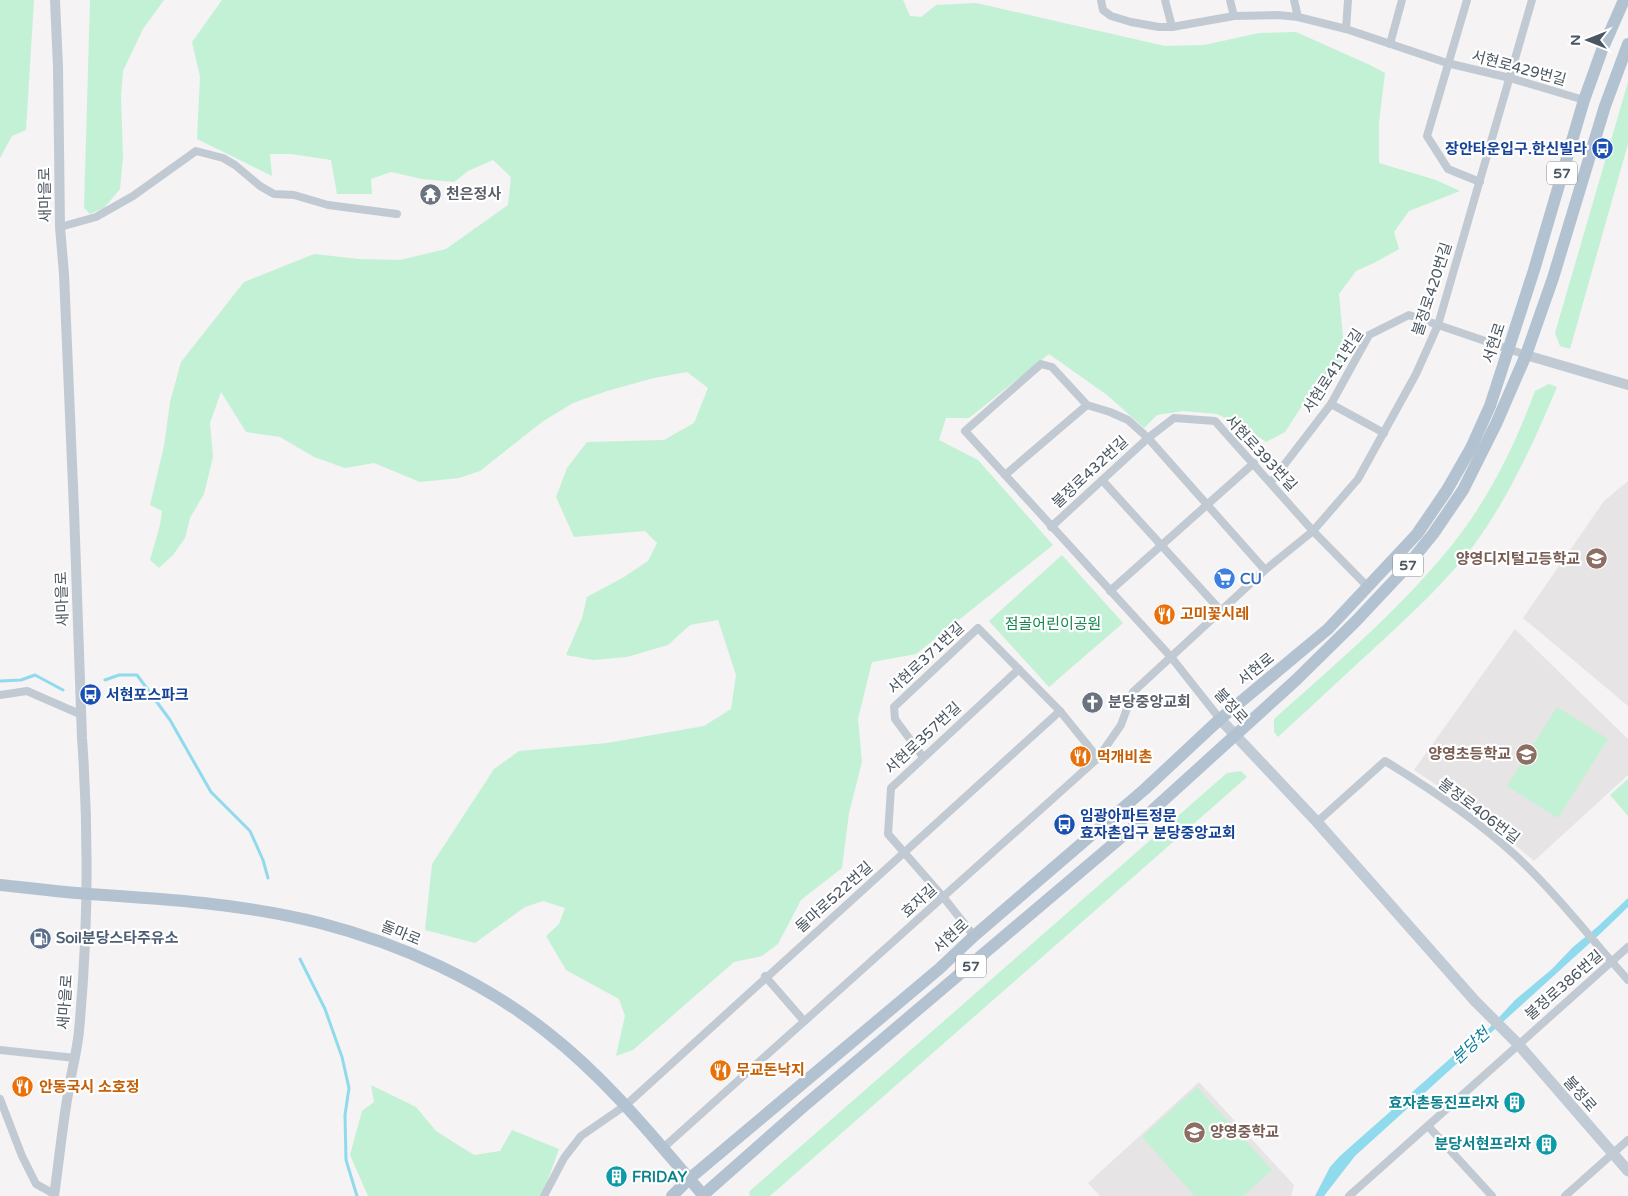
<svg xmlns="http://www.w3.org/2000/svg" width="1628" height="1196" viewBox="0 0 1628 1196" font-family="'Varela Round','Noto Sans KR',sans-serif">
<rect width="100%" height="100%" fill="#f5f3f3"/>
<g fill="#e6e4e5">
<path d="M 1628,481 L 1628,706 L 1523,618 L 1604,501 Z"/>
<path d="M 1515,629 L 1628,739 L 1628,775 L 1534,861 L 1473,809 L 1414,770 Z"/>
<path d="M 1199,1082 L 1294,1185 L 1291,1196 L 1100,1196 L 1088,1183 Z"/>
</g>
<g fill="#c3f1d5">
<path d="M 0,0 L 34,0 L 26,130 L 12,136 L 0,158 Z"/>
<path d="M 90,0 L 164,0 L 143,29 L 123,71 L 121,97 L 123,157 L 120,189 L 104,208 L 90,214 L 84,208 Z"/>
<path d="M 222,0 L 903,0 L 910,16 L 921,17 L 936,5 L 976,3 L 1165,46 L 1204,45 L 1259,33 L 1296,32 L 1370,65 L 1385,73 L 1379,122 L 1379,163 L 1436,180 L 1460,191 L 1409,211 L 1394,232 L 1399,249 L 1376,262 L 1356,271 L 1339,294 L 1345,359 L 1313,389 L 1285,432 L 1266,442 L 1245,428 L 1217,414 L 1183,411 L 1157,415 L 1144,428 L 1107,395 L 1049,354 L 969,418 L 946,418 L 939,440 L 978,460 L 1053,545 L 916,654 L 872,662 L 858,719 L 862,762 L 849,813 L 842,868 L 801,900 L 778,944 L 762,956 L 734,962 L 633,1050 L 616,1056 L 625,1016 L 619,999 L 566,970 L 546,936 L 559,924 L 565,908 L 543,901 L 525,907 L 475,943 L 425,930 L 432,864 L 494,769 L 519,751 L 607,743 L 704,726 L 731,709 L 736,675 L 718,620 L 690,625 L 668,645 L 627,657 L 593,660 L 566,655 L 582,618 L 587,597 L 624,577 L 648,561 L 657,543 L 645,531 L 574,537 L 556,497 L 567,468 L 587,442 L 664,440 L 694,423 L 708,388 L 687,372 L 654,378 L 607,391 L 573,403 L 542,422 L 480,471 L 459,478 L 420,482 L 374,463 L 345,468 L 314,457 L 280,437 L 246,432 L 221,392 L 210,423 L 213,457 L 204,494 L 190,518 L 185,538 L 173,555 L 159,568 L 150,560 L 160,525 L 162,511 L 150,505 L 164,446 L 170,402 L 181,362 L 244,282 L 314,254 L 359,259 L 400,260 L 446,249 L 508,205 L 511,177 L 493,160 L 468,171 L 454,182 L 422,179 L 391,172 L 371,179 L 372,194 L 337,194 L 331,160 L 291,154 L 270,154 L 272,176 L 197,139 L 200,77 L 192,42 Z"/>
<path d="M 1628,82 L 1628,144 L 1570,349 L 1560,346 L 1555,333 Z"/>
<path d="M 1549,384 L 1557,387 C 1534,442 1509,497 1474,545 C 1448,580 1414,611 1382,641 C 1347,673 1313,705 1278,737 L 1274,732 L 1274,719 C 1340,660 1408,603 1462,532 C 1493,490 1517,440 1535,391 Z"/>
<path d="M 1062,555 L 1123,623 L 1049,687 L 989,621 Z"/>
<path d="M 1557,707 L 1608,739 L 1558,818 L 1507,786 Z"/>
<path d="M 1241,771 L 1247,777 L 770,1196 L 750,1196 L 749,1192 L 752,1189 L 1227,773 Z"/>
<path d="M 1628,779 L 1628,816 L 1610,795 Z"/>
<path d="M 371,1085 L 416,1107 L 436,1131 L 474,1155 L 500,1151 L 512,1130 L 559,1149 L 542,1196 L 368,1196 L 350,1155 L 362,1111 L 374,1102 Z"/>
<path d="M 1197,1087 L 1272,1170 L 1243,1196 L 1195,1196 L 1142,1137 Z"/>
</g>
<path fill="#90daee" d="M 1628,902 L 1628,907 L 1601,933 L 1355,1156 L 1324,1196 L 1315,1196 L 1330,1167 L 1340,1156 L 1462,1048 L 1477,1041 L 1515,1000 L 1552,969 L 1573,947 Z"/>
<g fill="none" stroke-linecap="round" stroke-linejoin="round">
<g stroke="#90daee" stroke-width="3">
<path d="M 105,680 L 119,675 L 137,675 L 170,720 L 211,792 L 250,831 L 263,860 L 268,878"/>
<path d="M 0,681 L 21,680 L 35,675 L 63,690"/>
<path d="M 1594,932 L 1628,900"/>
<path d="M 300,959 L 325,1009 L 342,1057 L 349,1088 L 345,1115 L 346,1160 L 357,1196"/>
<path d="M 1473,1044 L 1483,1035"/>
</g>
<g stroke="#c1cad2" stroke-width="8">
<path d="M 1101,0 L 1103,10 L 1111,16 L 1131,22 L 1159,27 L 1172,27 L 1234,16 L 1278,15 L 1298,17 L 1346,29 L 1447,63 L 1510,78 L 1584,100"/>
<path d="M 1165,0 L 1172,27"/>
<path d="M 1230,0 L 1234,16"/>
<path d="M 1294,0 L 1298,17"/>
<path d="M 1467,0 L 1427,136 L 1448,169 L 1480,182"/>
<path d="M 1346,29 L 1348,0"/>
<path d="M 1390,44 L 1402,0"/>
<path d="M 60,227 L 96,217 L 133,196 L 196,151 L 223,158 L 235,165 L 260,186 L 274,194 L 294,195 L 328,205 L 397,214"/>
<path d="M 1331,404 L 1384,433"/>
<path d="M 1005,475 L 1087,405"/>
<path d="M 1102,480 L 1222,612"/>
<path d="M 1271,482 L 1331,404 L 1369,335 L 1409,315 L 1526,355"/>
<path d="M 1051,527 L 1148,438 L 1174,418 L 1215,421 L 1313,531 L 1368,587"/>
<path d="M 1110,591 L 1254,463"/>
<path d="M 0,695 L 27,691 L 82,715"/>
<path d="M 1220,719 L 1171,657 L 965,431 L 1041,364 L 1052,367 L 1087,405 L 1110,412 L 1128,420 L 1148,438 L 1265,570"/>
<path d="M 923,757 L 895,719 L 894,707 L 978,628 L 1060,711 L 1098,758"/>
<path d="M 1317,822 L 1385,761 C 1431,789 1476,819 1515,855 C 1556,893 1591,939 1628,980"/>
<path d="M 974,936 L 944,898 L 888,834 L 891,788 L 1019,669"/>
<path d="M 765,976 L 804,1021"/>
<path d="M 0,1050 L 75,1058"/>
<path d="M 0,1099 L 22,1156 L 36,1184 L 54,1194"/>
<path d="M 1428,1126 L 1492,1196"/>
<path d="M 663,1148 L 1098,758 L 1121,725 L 1133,692 L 1265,570 L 1313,531 L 1358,479 L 1416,374 L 1438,325 L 1532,0"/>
<path d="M 544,1196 L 564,1158 L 581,1136 L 626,1105 L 1060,711"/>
<path d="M 1349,1196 L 1628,947"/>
<path d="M 1565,1196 L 1628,1140"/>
</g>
<g stroke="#c1cad2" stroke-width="10">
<path d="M 1526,355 L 1628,385"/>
<path d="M 54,1196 C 59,1162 62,1128 68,1094 C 71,1073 77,1052 79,1031 C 88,934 89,835 82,738 L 74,510 L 64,274 L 60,227 L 58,67 L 55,0"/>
</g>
<path stroke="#c1cbd6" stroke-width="11" d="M 1220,719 L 1317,822 L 1475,1001 L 1518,1044 L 1628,1171"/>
<g stroke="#b3c2d1" stroke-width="12">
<path d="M 0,885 C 29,888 59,892 88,894 C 166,899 245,904 320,923 C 401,944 483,981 548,1033 C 608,1080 654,1138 704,1196"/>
<path d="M 672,1196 L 689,1179 L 939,969 L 974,936 L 1145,789 L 1220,719 L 1328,629 L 1417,534 L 1447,490 L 1471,448 L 1490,406 L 1534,270 L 1584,100 L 1602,50 L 1624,0"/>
<path d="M 702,1196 L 804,1106 L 1144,818 L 1296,680 L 1356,621 L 1403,571 L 1433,534 L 1463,490 L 1496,424 L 1526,355 L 1553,278 L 1605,106 L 1628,44"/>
</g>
</g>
<defs>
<symbol id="bus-disc" viewBox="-11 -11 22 22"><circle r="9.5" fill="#1a4fb4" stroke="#fff"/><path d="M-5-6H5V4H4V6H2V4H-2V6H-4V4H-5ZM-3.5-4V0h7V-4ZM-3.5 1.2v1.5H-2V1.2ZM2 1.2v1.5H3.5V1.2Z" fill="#fff"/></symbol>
<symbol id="temple-disc" viewBox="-11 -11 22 22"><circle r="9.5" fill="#6b7280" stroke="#fff"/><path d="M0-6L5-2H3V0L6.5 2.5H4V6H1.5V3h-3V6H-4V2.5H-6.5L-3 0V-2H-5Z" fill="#fff"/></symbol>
<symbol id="school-disc" viewBox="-11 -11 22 22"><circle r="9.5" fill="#8d6e63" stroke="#fff"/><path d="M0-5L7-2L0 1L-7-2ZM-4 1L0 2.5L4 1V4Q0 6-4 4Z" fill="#fff"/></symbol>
<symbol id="supermarket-disc" viewBox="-11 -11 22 22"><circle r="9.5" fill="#3f7fe0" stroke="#fff"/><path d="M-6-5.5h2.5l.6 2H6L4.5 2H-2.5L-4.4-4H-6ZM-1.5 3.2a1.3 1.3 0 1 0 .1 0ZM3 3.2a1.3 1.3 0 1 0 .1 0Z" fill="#fff"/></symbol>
<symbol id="restaurant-disc" viewBox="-11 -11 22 22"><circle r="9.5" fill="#e8710a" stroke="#fff"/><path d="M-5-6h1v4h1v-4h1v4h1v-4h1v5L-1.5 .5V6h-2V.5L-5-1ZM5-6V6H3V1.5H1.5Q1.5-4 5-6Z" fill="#fff"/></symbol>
<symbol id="church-disc" viewBox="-11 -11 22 22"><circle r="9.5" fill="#6b7280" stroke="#fff"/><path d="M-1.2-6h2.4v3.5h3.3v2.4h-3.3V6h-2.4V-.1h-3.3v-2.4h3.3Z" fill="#fff"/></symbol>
<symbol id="fuel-disc" viewBox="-11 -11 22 22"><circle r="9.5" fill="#5c6f8a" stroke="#fff"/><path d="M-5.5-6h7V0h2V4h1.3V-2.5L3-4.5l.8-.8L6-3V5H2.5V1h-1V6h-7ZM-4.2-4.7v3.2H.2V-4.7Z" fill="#fff"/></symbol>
<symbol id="building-disc" viewBox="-11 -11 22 22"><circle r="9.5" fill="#0f9aa8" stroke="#fff"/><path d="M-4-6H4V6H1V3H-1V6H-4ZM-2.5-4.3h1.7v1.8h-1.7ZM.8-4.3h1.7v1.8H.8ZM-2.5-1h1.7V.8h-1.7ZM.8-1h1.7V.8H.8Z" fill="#fff"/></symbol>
</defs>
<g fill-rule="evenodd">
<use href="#bus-disc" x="1590" y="136" width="25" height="25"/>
<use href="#temple-disc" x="418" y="182" width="25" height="25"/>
<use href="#school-disc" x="1584" y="546" width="25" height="25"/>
<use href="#supermarket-disc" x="1212" y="566" width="25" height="25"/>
<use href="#restaurant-disc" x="1152" y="602" width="25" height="25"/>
<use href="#bus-disc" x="78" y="682" width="25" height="25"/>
<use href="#church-disc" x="1080" y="690" width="25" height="25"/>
<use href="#school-disc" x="1514" y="742" width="25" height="25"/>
<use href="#restaurant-disc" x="1068" y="744" width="25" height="25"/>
<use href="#bus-disc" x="1052" y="812" width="25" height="25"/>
<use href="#fuel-disc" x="28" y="926" width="25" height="25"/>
<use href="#restaurant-disc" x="708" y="1058" width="25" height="25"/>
<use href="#restaurant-disc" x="10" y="1074" width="25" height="25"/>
<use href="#building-disc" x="1502" y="1090" width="25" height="25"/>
<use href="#school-disc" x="1182" y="1120" width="25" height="25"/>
<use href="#building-disc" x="1534" y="1132" width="25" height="25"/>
<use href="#building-disc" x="604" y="1164" width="25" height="25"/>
</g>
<g text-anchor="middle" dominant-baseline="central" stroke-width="4.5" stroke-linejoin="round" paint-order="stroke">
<g fill="#fff" stroke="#808990" stroke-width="1">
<rect x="1547" y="161.5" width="30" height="23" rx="4"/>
<rect x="1393" y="553.5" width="30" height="23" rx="4"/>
<rect x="956" y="954.5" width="30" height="23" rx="4"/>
</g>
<g font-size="14" font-weight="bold" fill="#4a5661">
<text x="1562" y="173">57</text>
<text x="1408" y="565">57</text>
<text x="971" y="966">57</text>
</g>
<g font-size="15" fill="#4a5661" stroke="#fff">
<text transform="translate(1519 68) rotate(15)">서현로429번길</text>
<text transform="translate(45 195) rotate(-91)">새마을로</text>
<text transform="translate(1432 289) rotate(-72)">불정로420번길</text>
<text transform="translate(1494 343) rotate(-72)">서현로</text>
<text transform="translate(1333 371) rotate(-57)">서현로411번길</text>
<text transform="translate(1261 453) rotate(47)">서현로393번길</text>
<text transform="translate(1090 472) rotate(-43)">불정로432번길</text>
<text transform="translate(62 599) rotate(-92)">새마을로</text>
<text transform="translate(926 658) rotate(-43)">서현로371번길</text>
<text transform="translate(1256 669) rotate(-39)">서현로</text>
<text transform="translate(1231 706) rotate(48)">불정로</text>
<text transform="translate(923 738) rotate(-43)">서현로357번길</text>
<text transform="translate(1479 811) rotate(37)">불정로406번길</text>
<text transform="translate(834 897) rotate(-42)">돌마로522번길</text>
<text transform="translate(919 901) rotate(-42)">효자길</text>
<text transform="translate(401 933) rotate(22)">돌마로</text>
<text transform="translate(951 936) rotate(-43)">서현로</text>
<text transform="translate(1564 985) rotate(-41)">불정로386번길</text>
<text transform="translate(65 1002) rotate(-86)">새마을로</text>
<text transform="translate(1580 1094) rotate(49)">불정로</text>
</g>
<g font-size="15" font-weight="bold" fill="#164399" stroke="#fff" text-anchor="start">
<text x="1587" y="149" text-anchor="end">장안타운입구.한신빌라</text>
<text x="106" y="695">서현포스파크</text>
<text x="1080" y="816">임광아파트정문<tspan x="1080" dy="17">효자촌입구 분당중앙교회</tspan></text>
</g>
<g font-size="15" font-weight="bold" fill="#5b616d" stroke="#fff" text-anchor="start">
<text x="446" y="194">천은정사</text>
<text x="1108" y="702">분당중앙교회</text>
</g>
<g font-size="15" font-weight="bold" fill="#785e54" stroke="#fff" text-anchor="end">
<text x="1580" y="559">양영디지털고등학교</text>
<text x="1511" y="754">양영초등학교</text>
<text x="1210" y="1132" text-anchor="start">양영중학교</text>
</g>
<g font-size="15" font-weight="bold" fill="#366cbe" stroke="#fff" text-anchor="start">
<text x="1240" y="579">CU</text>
</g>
<g font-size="15" font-weight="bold" fill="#c56008" stroke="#fff" text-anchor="start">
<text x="1180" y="614">고미꽃시레</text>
<text x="1097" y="757">먹개비촌</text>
<text x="736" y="1070">무교돈낙지</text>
<text x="39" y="1087">안동국시 소호정</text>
</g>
<g font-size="15" fill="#17864f" stroke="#fff">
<text x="1053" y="624">점골어린이공원</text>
</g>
<g font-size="15" font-weight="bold" fill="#4e5e75" stroke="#fff" text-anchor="start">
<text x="56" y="938">Soil분당스타주유소</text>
</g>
<g font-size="15" font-weight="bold" fill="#0d838f" stroke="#fff" text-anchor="end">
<text x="1499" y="1103">효자촌동진프라자</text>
<text x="1531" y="1144">분당서현프라자</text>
<text x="632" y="1177" text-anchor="start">FRIDAY</text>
</g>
<g font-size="16" font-style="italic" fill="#0c7c9b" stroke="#fff">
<text transform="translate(1471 1046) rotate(-43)">분당천</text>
</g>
</g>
<g transform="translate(1588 40) rotate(270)" stroke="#ffffff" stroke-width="4" paint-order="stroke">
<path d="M0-4L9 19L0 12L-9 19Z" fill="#4a5661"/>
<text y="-8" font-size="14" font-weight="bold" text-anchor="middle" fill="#4a5661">N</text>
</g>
</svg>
